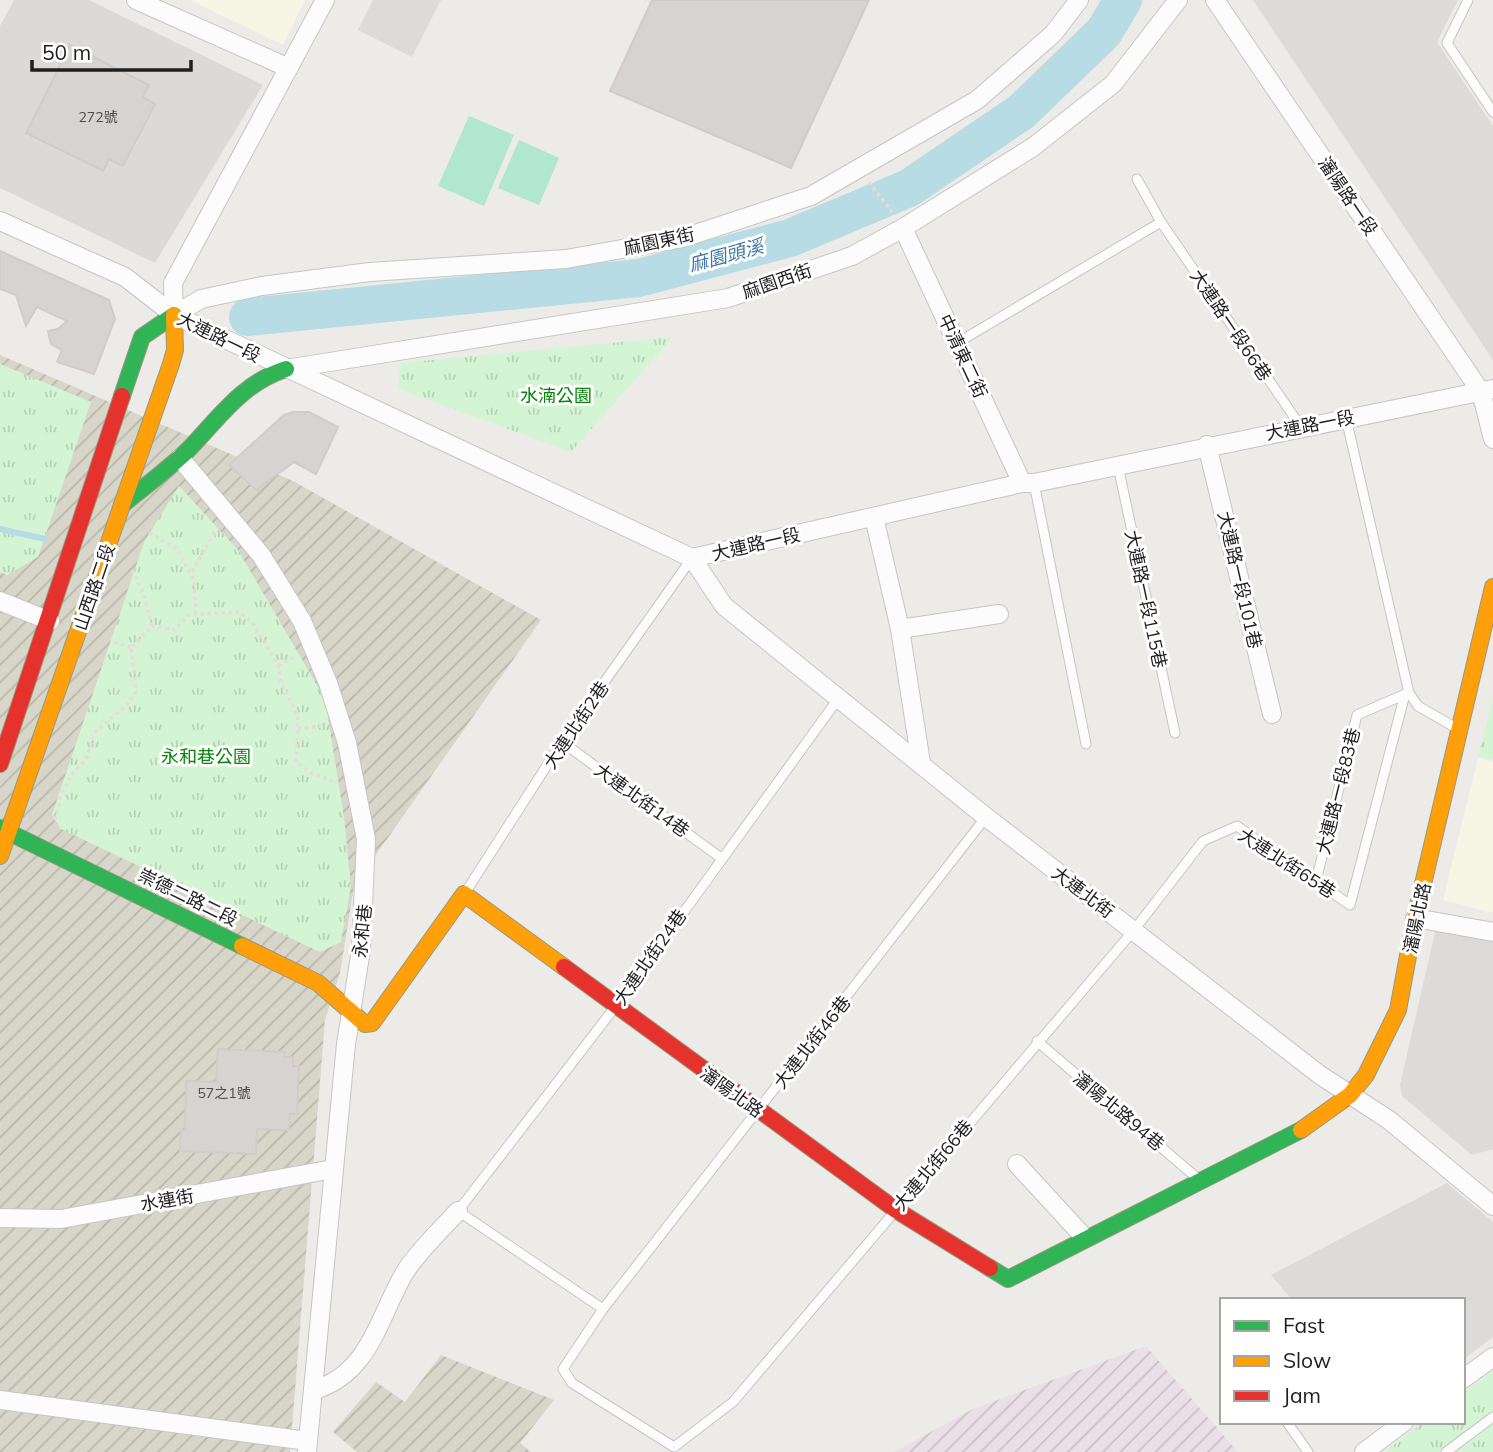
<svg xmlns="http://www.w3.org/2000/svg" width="1493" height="1452" viewBox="0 0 1493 1452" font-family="Mulish,'Noto Sans TC',sans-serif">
<defs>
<pattern id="industrial-furrows" width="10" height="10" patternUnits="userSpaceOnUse" patternTransform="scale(1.75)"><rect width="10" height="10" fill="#ebdfe7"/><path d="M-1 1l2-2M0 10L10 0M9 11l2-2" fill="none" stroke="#c9bfc6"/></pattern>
<pattern id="construction-furrows" width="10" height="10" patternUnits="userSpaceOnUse" patternTransform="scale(1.75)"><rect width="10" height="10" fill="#d8d6c9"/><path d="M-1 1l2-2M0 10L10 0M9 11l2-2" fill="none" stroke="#b9b7ac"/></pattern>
<pattern id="park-tufts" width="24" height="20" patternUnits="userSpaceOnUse" patternTransform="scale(1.75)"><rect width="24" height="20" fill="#d4f5d3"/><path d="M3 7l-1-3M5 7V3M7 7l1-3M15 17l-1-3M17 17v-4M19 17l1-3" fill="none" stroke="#b6d2b5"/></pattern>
</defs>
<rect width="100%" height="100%" fill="#edebe8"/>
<g fill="#dcdbd9">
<path d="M 373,0 L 441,0 L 412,57 L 358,30 Z"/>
<path d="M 1253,0 L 1458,0 L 1437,42 L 1493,126 L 1493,360 Z"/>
<path d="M 1436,928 L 1493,939 L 1493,1149 L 1472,1155 L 1402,1096 L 1400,1085 Z"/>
<path d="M 1447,1183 L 1493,1222 L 1493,1337 L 1463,1360 L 1463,1300 L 1292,1300 L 1271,1275 Z"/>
</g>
<path fill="url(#industrial-furrows)" d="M 1146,1346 L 1238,1452 L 894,1452 L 973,1409 Z"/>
<g fill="#f7f5e3">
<path d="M 190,0 L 305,0 L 283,45 Z"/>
<path d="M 1478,758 L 1493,762 L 1493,913 L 1443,900 Z"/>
</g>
<path fill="#dbdad9" d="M 14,0 L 89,0 L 263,85 L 155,263 L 0,188 L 0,26 Z"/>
<g fill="url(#construction-furrows)">
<path d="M 0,355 L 293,481 L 541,620 L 354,886 L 340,973 L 325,1020 L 290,1452 L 0,1452 Z"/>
<path d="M 441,1355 L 554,1400 L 520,1443 L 531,1452 L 357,1452 L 333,1432 L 376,1382 L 405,1402 Z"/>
</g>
<g fill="url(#park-tufts)">
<path d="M 673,337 L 571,452 L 398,389 L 400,363 Z"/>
<path d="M 0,364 L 91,402 L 38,557 L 7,575 L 0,572 Z"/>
<path d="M 179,486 L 238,550 L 325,699 L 344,817 L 351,886 L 341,942 L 320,952 L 61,829 L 52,815 L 144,542 Z"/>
<path d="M 1493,699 L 1493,759 L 1478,756 Z"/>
<path d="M 1493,1371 L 1493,1452 L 1384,1452 L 1424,1422 L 1463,1422 L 1463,1393 Z"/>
</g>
<g fill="#b0e7ce">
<path d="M 469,116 L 514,135 L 484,206 L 438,186 Z"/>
<path d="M 519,140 L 559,158 L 539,205 L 498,188 Z"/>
</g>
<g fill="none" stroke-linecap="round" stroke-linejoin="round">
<path stroke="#b8dce3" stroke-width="6" d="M 0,529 L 45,539"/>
<path stroke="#b8dce3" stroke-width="38" d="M 248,317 L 639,278 L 790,238 L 909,188 L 1021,112 L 1104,32 L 1123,0"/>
</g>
<g fill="#d6d3d1" stroke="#d1ccc9" stroke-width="2">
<path d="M 652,0 L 869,0 L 791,168 L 610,91 Z"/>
<path d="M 70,45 L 149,85 L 143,97 L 155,104 L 123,166 L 109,159 L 103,171 L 26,133 Z"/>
<path d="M 0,251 L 109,300 L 115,319 L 94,374 L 57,362 L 62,350 L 51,344 L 48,331 L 58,329 L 67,321 L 37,307 L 26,326 L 16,295 L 0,289 Z"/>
<path d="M 293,412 L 309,412 L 338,427 L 316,474 L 294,462 L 256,490 L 229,465 L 284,415 Z"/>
<path d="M 218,1049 L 285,1052 L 284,1057 L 293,1057 L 293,1066 L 299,1066 L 297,1114 L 290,1114 L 289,1130 L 257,1129 L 256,1154 L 180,1151 L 181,1130 L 185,1130 L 186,1081 L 216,1082 Z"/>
</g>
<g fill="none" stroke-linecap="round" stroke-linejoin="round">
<defs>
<g id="lane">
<path d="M 1468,0 L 1447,43 L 1493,112"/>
<path d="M 1137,179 L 1161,222"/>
<path d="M 957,343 L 1161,222 L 1301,427"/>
<path d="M 1346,418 L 1409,693 L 1418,706 L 1458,729"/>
<path d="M 1118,466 L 1175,733"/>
<path d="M 1034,483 L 1086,744"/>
<path d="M 562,742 L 721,858"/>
<path d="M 986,817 L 603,1309 L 563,1369 L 572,1383 L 674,1447 L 733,1402 L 1134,930 L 1203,841 L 1237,826 L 1350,905 L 1405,694"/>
<path d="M 1316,881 L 1357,715 L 1408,693"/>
<path d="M 465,893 L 562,742 L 692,558"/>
<path d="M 1037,1041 L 1197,1178"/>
<path d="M 603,1309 L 458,1211 L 615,1007 L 838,699"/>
<path d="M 1287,1422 L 1308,1452"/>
<path d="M 1446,1452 L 1493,1417"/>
</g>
<g id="street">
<path d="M 136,0 L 289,68"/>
<path d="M 1215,0 L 1481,392 L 1493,439"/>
<path d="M 0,221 L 125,277 L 174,315 L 692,558 L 1022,483 L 1034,483 L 1493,389"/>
<path d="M 903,228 L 1022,483"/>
<path d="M 174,315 L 201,299 L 262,286 L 370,272 L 566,259 L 683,238 L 811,196 L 977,100 L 1053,34 L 1079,0"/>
<path d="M 174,315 L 173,283 L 325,0"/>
<path d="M 286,369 L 728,298 L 852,256 L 903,228 L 1033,147 L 1113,84 L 1178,0"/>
<path d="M 1207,445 L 1272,714"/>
<path d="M 180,458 L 261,555 L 302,621 L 328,683 L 347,743 L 366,839 L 361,950 L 346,1044 L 307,1452"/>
<path d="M 874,517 L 900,629 L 921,763"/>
<path d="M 692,558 L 724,606 L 986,817 L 1320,1075 L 1389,1120 L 1493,1206"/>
<path d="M 0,601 L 50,621"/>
<path d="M 900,629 L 999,614"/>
<path d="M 1415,918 L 1493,932"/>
<path d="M 1017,1164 L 1084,1237"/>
<path d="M 0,1218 L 61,1219 L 333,1169"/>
<path d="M 1463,1379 L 1493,1357"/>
<path d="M 314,1390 C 370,1374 379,1316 405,1272 C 419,1250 441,1230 458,1211"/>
<path d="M 0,1400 L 308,1441"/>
<path d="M 1364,1452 L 1404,1422"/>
</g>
<g id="fast">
<path d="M 122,396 L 142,337 L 174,315"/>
<path d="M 122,505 C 144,487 167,470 188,450 C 219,418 242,383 286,369"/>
<path d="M 0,828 L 242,946"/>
<path d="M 990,1268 L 1008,1279 L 1301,1130"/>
</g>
<g id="slow">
<path d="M 0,856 L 171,364 L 175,350 L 174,315"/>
<path d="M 242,946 L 318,983 L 365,1024 L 372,1023 L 464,894 L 564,967"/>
<path d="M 1301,1130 L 1350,1095 L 1366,1075 L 1398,1010 L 1415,918 L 1493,587"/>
</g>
<g id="jam">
<path d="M 0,764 L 122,396"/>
<path d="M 564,967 L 896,1210 L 990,1268"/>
</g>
</defs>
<use href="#lane" stroke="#c6c5c4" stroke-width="11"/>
<use href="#street" stroke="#c6c5c4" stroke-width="20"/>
<use href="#fast" stroke="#97987e" stroke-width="18"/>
<use href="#slow" stroke="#97987e" stroke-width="18"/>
<use href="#jam" stroke="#97987e" stroke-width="18"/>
<g stroke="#ebdad9" stroke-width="3.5" stroke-dasharray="3.5 3.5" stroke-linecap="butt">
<path d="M 869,182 L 892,212"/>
<path d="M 149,533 L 176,548 L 192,577"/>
<path d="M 132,570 L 143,593 L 152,626"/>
<path d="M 196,614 L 193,570 L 215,532"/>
<path d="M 114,642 L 131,647"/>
<path d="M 278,665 L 295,657"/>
<path d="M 298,729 L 321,726"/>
<path d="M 55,820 L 61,795 L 73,773 L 86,760 L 94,733 L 126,706 L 136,692 L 131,647 L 152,626 L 175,630 L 188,615 L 239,612 L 252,622 L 278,665 L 281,682 L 298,716 L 296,762 L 311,773 L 335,782"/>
</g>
<use href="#lane" stroke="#fcfcfc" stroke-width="9"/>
<use href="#street" stroke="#fcfcfc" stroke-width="18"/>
<use href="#fast" stroke="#30b455" stroke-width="16"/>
<use href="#slow" stroke="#ff9f0a" stroke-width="16"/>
<use href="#jam" stroke="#e5322d" stroke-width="16"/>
</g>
<g text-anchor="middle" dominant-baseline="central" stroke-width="6" stroke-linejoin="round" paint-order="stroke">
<g font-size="14" fill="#4d4c4c">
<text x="98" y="117">272號</text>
<text x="224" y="1093">57之1號</text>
</g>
<g font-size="18" fill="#1f1f1f" stroke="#fff">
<text transform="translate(1348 196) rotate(56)">瀋陽路一段</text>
<text transform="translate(659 241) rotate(-12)">麻園東街</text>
<text transform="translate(777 281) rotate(-19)">麻園西街</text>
<text transform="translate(1231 325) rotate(56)">大連路一段66巷</text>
<text transform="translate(219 337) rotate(26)">大連路一段</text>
<text transform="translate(963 356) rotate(65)">中清東二街</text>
<text transform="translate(1310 425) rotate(-11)">大連路一段</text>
<text transform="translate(756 544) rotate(-13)">大連路一段</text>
<text transform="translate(1240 580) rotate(77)">大連路一段101巷</text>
<text transform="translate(94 587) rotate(-71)">山西路二段</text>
<text transform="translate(1146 599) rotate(78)">大連路一段115巷</text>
<text transform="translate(576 725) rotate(-56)">大連北街2巷</text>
<text transform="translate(1338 791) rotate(-76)">大連路一段83巷</text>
<text transform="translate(642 800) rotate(36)">大連北街14巷</text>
<text transform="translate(1287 863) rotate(33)">大連北街65巷</text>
<text transform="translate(1083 892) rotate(37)">大連北街</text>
<text transform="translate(188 897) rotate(26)">崇德二路二段</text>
<text transform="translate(1417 918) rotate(-78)">瀋陽北路</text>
<text transform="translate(362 931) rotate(-84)">永和巷</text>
<text transform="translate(650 957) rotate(-55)">大連北街24巷</text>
<text transform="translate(812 1042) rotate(-52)">大連北街46巷</text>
<text transform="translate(732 1092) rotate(36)">瀋陽北路</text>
<text transform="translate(1119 1111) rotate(40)">瀋陽北路94巷</text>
<text transform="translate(933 1165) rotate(-50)">大連北街66巷</text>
<text transform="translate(167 1200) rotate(-10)">水連街</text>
</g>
<g font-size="18" fill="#058509" stroke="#fff">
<text x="556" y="395">水湳公園</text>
<text x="206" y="756">永和巷公園</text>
</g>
<g font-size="19" font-style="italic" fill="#4077a5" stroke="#fff">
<text transform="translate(726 255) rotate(-15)">麻園頭溪</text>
</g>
</g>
<rect x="1220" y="1298" width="245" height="126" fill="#ffffff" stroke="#a5a5a5" stroke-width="2"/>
<rect x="1234" y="1321" width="35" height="10" fill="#30b455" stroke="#a5a5a5" stroke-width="2"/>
<text x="1283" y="1333" font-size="21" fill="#1f1f1f">Fast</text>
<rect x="1234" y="1356" width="35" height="10" fill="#ff9f0a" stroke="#a5a5a5" stroke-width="2"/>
<text x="1283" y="1368" font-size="21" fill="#1f1f1f">Slow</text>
<rect x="1234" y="1391" width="35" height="10" fill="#e5322d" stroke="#a5a5a5" stroke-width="2"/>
<text x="1283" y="1403" font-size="21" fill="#1f1f1f">Jam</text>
<path d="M32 60v10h159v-10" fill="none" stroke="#1f1f1f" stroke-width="3.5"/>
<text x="42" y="60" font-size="21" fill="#1f1f1f" stroke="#ffffff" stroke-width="5" paint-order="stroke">50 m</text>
</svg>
